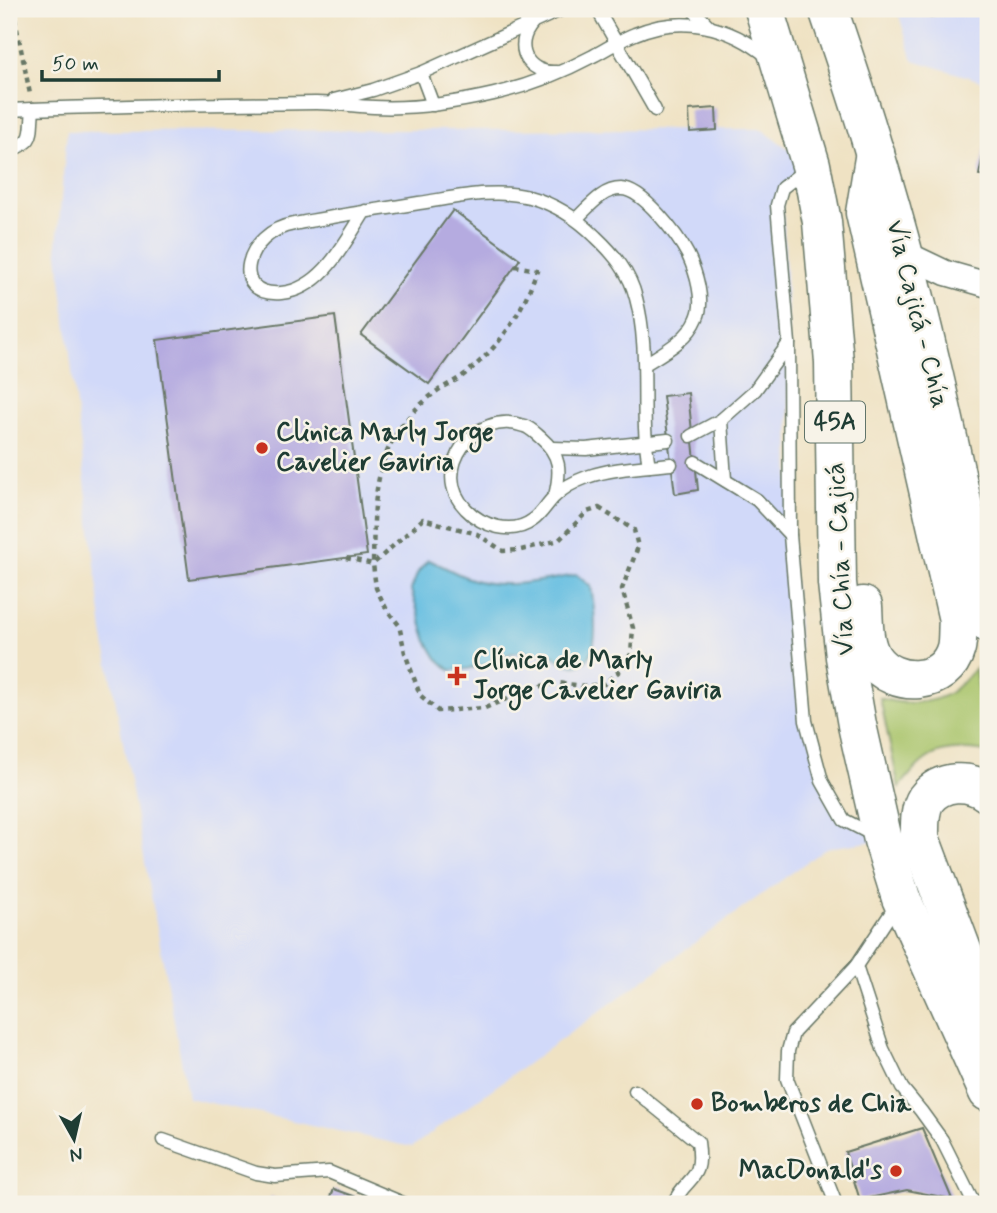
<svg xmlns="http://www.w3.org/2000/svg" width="997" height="1213" viewBox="0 0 997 1213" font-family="Mynerve,sans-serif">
<rect width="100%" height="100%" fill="#f7f3e8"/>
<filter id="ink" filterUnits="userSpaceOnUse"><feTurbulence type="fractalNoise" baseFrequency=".0143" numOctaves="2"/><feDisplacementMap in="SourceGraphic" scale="14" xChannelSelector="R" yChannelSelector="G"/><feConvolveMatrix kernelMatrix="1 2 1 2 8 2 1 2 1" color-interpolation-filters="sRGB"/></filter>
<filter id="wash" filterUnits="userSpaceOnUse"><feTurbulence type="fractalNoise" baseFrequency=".00686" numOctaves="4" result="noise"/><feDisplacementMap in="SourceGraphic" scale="28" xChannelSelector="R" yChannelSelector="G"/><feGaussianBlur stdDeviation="1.57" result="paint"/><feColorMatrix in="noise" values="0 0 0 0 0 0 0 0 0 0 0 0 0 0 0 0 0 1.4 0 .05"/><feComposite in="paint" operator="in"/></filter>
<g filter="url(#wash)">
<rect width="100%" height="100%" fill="#efe2c3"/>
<g fill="#d1d9f9">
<path d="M 897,9 L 988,9 L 988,83 L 913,60 Z"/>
<path d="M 761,129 L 811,165 L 782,188 L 789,343 L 790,535 L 806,720 L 822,781 L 844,820 L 883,840 L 826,848 L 412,1147 L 188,1098 L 103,632 L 57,245 L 67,131 Z"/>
</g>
<path fill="#a9c46a" stroke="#64804f" stroke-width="2" d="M 975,668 L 986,752 C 940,746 927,751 899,788 L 880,698 C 901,705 932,705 951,692 C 960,686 968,676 975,668 Z"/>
<path fill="#63bde1" stroke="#417d8a" stroke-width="2" d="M 428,560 C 442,565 454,573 468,578 C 502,591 542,580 577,575 L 591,587 C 594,606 605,670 570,665 C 563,664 557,657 551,655 C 543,652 531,652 523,652 C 504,652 498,660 483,665 C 472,669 461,670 450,670 L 437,658 L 427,641 L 411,590 L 418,572 Z"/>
<g id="blocks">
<g fill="#b5abe0">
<path d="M 716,108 L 717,130 L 690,132 L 689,110 Z"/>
<path d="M 987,135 L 988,135 L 988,176 L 979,175 Z"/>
<path d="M 453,210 L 520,259 L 429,384 L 361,335 Z"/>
<path d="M 335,316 L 367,555 L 189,579 L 157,340 Z"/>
<path d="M 688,393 L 698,490 L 675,494 L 663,396 Z"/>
<path d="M 922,1128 L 952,1199 L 907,1190 L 860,1200 L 845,1152 Z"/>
<path d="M 334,1189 L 376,1204 L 328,1204 Z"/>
<path d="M 271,1197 L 292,1204 L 268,1204 Z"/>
</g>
</g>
</g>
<g filter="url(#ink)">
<use href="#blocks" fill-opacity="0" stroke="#687766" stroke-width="2"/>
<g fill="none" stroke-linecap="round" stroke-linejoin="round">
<defs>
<g id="lane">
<path d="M 597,9 L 655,110"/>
<path d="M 692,9 L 709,26"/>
<path d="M 931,9 L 931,11"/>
<path d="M 532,24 C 513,46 527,74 556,72"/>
<path d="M 421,73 L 433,105"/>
<path d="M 334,100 L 373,90 L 421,73 L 563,9"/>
<path d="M 9,110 C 111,106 213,104 316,103 C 335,103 354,106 374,107 C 414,109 455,103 494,94 C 528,86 563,72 593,56 C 607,49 621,39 635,34 C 682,14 730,26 768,57"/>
<path d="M 9,151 C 36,140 30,137 33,109"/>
<path d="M 805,170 L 782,188 L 777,205 L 789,343 L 790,535 L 806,721 L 822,781 L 844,820 L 875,836"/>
<path d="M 365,211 C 345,242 323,289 281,293 C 228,297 245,232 294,224 C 335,216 377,210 419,203 C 454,198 493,188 529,197 C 555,204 578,219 596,237 C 614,254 630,273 636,298 C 651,353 639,411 649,466"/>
<path d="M 577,218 C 589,207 602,189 621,189 C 643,189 678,236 688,255 C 696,272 705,301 697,318 C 688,340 664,352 645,364"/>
<path d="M 721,420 L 725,480"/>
<path d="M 691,436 L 721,420 L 755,390 L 789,343"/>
<path d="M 553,448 L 586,449 L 668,440"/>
<path d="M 695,462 L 757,500 L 790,535"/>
<path d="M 555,496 C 561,471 561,455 541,438 C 536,434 531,428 524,426 C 475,408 428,471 466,509 C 482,526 512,536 533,520 C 542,514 547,503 555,496 C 563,488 576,481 587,477 C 612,468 644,467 671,464"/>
<path d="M 856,966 L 883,1049 L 902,1088 L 921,1111 L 942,1140 L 974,1204"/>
<path d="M 635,1091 L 698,1142 C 704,1183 687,1174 673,1204"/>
<path d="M 163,1140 L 256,1173 L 275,1176 L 329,1172 L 405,1204"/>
<path d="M 836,1204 L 787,1079 L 788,1051 L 793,1033 L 856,966 L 897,904"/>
</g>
<path id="street" d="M 902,252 L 946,273 L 988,285"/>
<g id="highway">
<path d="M 764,9 L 811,165 L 822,222 L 834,362 L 837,583 L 845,657 L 857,725 L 883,840 L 901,898 L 988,1092"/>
<path d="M 828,9 C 844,56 860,103 874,151 C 922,306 954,465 988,623"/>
<path d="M 863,606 C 864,623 863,644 873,659 C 894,689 946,686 956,648 C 958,640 957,629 958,620 L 865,213 L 875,152"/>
<path d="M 988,793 C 970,779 941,779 926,799 C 919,810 920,825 920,838 L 988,1019"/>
</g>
</defs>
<use href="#lane" stroke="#687766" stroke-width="15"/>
<use href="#street" stroke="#687766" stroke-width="27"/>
<use href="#highway" stroke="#687766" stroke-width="41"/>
<g stroke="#687766" stroke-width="4.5" stroke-dasharray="5 5" stroke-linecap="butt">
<path d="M 13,9 L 30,94"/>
<path d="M 599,508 L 634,530 L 638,547 L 622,589 L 633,628 L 631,654 L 622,669 L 604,684 L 584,686 L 558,683 L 532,688 L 485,708 L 438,711 L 420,695 L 405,653 L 399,625 L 387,610 L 376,588 L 373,564 L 423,519 L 477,534 L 503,551 L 521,550 L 559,540 L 587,512 Z"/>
<path d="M 346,558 L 373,564 C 374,523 372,475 394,438 C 403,421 418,406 433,394 C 443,386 455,382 465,374 C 501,346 522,313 537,270 L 515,266"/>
</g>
<use href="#lane" stroke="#fff" stroke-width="12"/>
<use href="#street" stroke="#fff" stroke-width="24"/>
<use href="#highway" stroke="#fff" stroke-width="38"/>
</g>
</g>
<g fill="#c8321e" stroke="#f7f3e8" stroke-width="2.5">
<circle cx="262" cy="448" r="7"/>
<path d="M453.5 665.5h7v7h7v7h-7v7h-7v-7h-7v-7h7z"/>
<circle cx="697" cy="1104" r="7"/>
<circle cx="896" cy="1171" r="7"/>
</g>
<g text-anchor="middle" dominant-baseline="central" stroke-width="5" stroke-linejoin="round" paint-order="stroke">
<rect fill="#f7f3e8" stroke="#60746a" stroke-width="2" x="805" y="401.5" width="60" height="41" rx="5"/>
<g font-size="24" font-weight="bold" fill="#1f3d34">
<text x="835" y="422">45A</text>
</g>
<g font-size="26" fill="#1f3d34" stroke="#f7f3e8">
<text transform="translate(917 314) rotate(76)">Vía Cajicá - Chía</text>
<text transform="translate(841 559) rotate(-93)">Vía Chía - Cajicá</text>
</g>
<g font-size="26" font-weight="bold" fill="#1f3d34" stroke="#f7f3e8" text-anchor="start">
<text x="276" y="433">Clinica Marly Jorge<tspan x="276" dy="30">Cavelier Gaviria</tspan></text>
<text x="473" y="661">Clínica de Marly<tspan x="473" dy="30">Jorge Cavelier Gaviria</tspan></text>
<text x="711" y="1104">Bomberos de Chia</text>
<text x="882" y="1171" text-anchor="end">MacDonald's</text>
</g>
</g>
<rect width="997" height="1213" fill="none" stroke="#f7f3e8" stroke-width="35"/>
<g transform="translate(74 1139) rotate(172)" stroke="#f7f3e8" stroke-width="5" paint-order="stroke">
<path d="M0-5L12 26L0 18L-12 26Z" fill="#1f3d34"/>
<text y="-10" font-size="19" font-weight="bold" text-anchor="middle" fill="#1f3d34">N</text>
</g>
<path d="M42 70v10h177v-10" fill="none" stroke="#1f3d34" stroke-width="3.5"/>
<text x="52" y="70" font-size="21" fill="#1f3d34" stroke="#f7f3e8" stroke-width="5" paint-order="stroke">50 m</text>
</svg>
